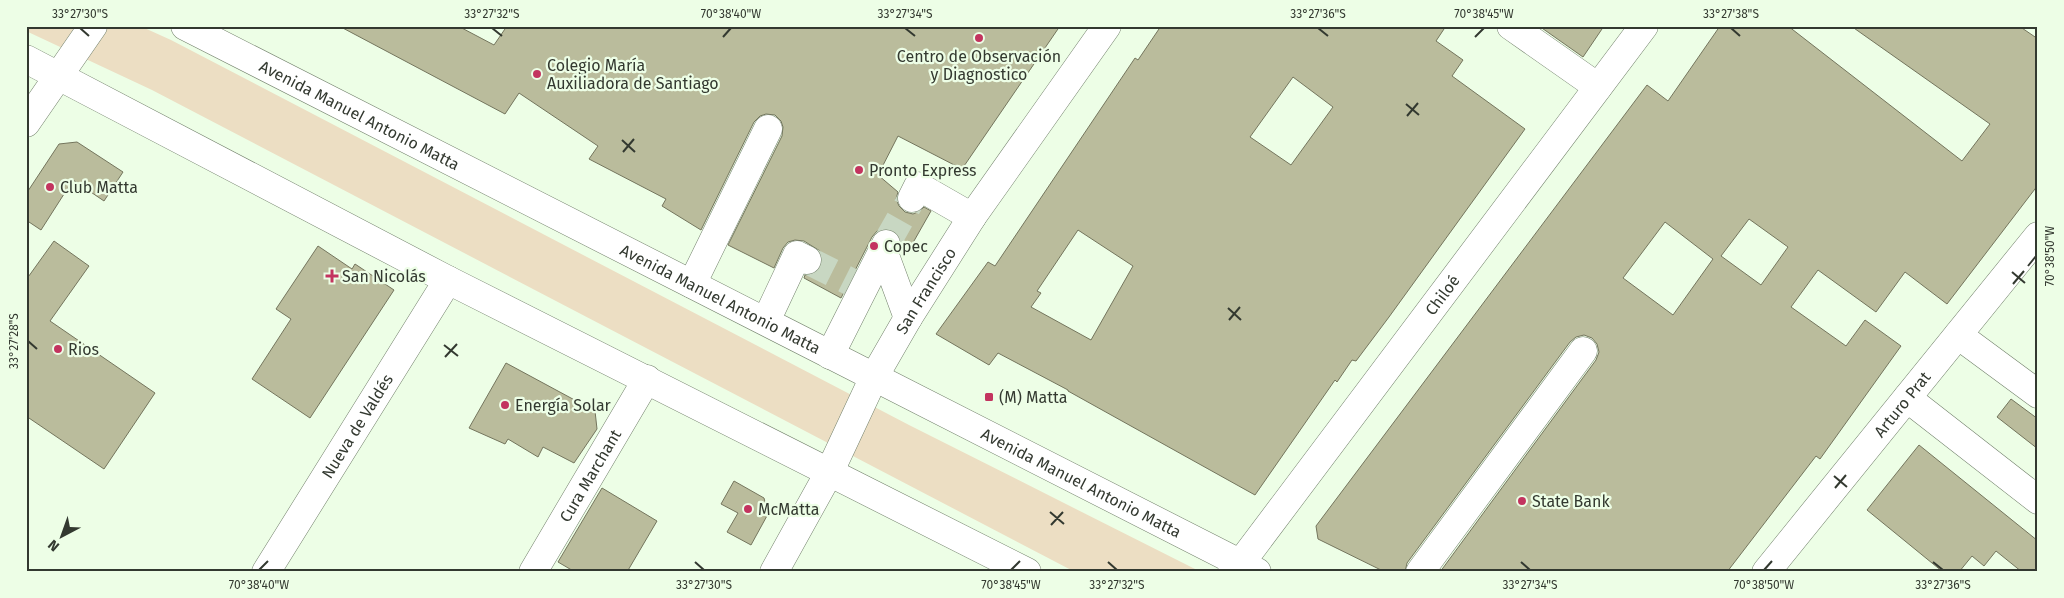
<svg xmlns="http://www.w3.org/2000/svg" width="2064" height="598" viewBox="0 0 2064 598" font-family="'Fira Sans',sans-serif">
<rect width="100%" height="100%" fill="#edfee6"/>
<path fill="#ecdec3" d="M 26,26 L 140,26 L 171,40 L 909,425 L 1201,572 L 1075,572 L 152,90 L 26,31 Z"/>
<g fill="#babc9c" stroke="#74755d" fill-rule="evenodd">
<path d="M 339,26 L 458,26 L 494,45 L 507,26 L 1060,26 L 962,169 L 898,136 L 878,175 L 898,192 L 896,199 L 899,206 L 905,212 L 913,214 L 920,211 L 924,207 L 931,211 L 906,255 L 900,251 L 902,243 L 899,236 L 893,230 L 885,228 L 877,231 L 872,237 L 841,298 L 804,278 L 805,275 L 816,273 L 821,267 L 823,260 L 820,251 L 804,241 L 795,240 L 788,242 L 783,248 L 774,268 L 728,245 L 782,136 L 783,127 L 781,121 L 775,115 L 766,114 L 760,116 L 754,122 L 701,230 L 662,206 L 666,199 L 589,159 L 598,146 L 519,93 L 505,114 Z"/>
<path d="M 1161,26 L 1446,26 L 1436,41 L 1463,60 L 1452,76 L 1525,129 L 1389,317 L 1356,361 L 1352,360 L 1337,382 L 1335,380 L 1255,495 L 1068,391 L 1068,390 L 998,353 L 989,365 L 936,334 L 988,262 L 995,266 L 1135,58 L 1138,60 ZM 1293,77 L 1333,107 L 1291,165 L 1250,137 ZM 1078,230 L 1133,266 L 1091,340 L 1031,307 L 1041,293 L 1037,291 Z"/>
<path d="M 1539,26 L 1604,26 L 1583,57 Z"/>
<path d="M 1720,26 L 1788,26 L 1962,161 L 1990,124 L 1851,26 L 2019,26 L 2038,39 L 2038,185 L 1947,304 L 1905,272 L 1876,312 L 1818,270 L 1791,307 L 1846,346 L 1865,320 L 1901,346 L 1820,459 L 1816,456 L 1727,572 L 1440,572 L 1596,360 L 1599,352 L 1597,344 L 1592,338 L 1584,335 L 1576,337 L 1570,342 L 1407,563 L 1405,572 L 1385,572 L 1318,539 L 1316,526 L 1647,85 L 1668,101 ZM 1749,219 L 1788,247 L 1761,285 L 1721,256 ZM 1665,222 L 1713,259 L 1673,315 L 1623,278 Z"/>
<path d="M 77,142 L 123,172 L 104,201 L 73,180 L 41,230 L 26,220 L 26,194 L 59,144 Z"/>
<path d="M 54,241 L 89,266 L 50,321 L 155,393 L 104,469 L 26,416 L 26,280 Z"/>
<path d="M 318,246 L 352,269 L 355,264 L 394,290 L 310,418 L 252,379 L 291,319 L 276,309 Z"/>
<path d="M 506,363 L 595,411 L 597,429 L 574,463 L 543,447 L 538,457 L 508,439 L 505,444 L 469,428 Z"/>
<path d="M 2011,399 L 2038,419 L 2038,449 L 1997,417 Z"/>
<path d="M 1919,445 L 2038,541 L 2038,572 L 2022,572 L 1996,551 L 1984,566 L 1972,556 L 1959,572 L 1943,572 L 1867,510 Z"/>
<path d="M 734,481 L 764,498 L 768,514 L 751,545 L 727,532 L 738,513 L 721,504 Z"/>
<path d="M 602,488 L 657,521 L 627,572 L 575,572 L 558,562 Z"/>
</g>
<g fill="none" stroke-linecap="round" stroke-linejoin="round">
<g stroke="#c8d7c2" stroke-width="28" stroke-dasharray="28 14" stroke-linecap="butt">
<path d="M 886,244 L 912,198"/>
<path d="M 807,260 L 851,282"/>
</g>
<defs>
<g id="minor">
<path d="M 1511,26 L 1598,87"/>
<path d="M 912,198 L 918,186 L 972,217"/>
<path d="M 883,250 L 908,318"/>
<path d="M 692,284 L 768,129"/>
<path d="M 766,321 L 797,255 L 807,260"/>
<path d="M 1958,335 L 2038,394"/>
<path d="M 830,355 L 886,244"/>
<path d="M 1907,398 L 2038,500"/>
<path id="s1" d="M 266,572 L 448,280"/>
<path id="s2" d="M 533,572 L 647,379"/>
<path id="s3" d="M 1232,572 L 1240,564 L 1644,26"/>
<path d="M 1420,572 L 1583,351"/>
<path id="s4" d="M 1766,572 L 2038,236"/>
</g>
<g id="major">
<path id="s5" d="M 185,26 L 1257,572"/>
<path d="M 26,59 L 448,280 L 1027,572"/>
<path d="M 26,123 L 93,26"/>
<path id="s6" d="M 774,572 L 830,471 L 874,377 L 908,318 L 972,217 L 1107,26"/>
</g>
</defs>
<use href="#minor" stroke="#73816c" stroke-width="29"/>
<use href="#major" stroke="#73816c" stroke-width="29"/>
<use href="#minor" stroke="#fff" stroke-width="28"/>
<use href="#major" stroke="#fff" stroke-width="28"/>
</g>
<path fill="none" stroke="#333930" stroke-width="2" d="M 80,28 L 89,36M 492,28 L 502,36M 905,28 L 915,36M 1318,28 L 1328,36M 1731,28 L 1740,36M 723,37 L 731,28M 1475,37 L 1484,28M 1406,104 L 1419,115M 1407,116 L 1418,103M 622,140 L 635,152M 623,152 L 634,139M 2028,266 L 2036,256M 2012,272 L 2025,283M 2013,284 L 2024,271M 1228,308 L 1241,320M 1229,320 L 1240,307M 28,341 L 37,349M 444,345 L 458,356M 445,357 L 457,344M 1834,476 L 1847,487M 1835,488 L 1846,475M 1050,512 L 1064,524M 1051,525 L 1063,512M 695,562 L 704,570M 1108,562 L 1117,570M 1521,562 L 1530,570M 1933,562 L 1943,570M 259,570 L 268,561M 1011,570 L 1020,561M 1764,570 L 1772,561"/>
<g fill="#c3345f" stroke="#edfee6" stroke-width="2">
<circle cx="979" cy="38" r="5"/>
<circle cx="537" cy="74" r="5"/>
<circle cx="859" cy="170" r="5"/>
<circle cx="50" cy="187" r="5"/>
<circle cx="874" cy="246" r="5"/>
<path d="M329.5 268.5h5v5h5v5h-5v5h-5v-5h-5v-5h5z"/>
<circle cx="58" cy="349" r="5"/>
<rect x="984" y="392" width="10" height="10" rx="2.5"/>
<circle cx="505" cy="405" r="5"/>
<circle cx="1522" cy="501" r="5"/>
<circle cx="748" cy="509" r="5"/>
</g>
<g text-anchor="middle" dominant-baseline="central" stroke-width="4.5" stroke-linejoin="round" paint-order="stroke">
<g font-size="16" fill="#333930" stroke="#edfee6" text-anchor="start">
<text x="979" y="56" text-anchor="middle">Centro de Observación<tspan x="979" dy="18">y Diagnostico</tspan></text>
<text x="547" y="65">Colegio María<tspan x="547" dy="18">Auxiliadora de Santiago</tspan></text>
<text x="869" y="170">Pronto Express</text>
<text x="60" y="187">Club Matta</text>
<text x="884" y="246">Copec</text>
<text x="342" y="276">San Nicolás</text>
<text x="68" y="349">Rios</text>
<text x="999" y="397">(M) Matta</text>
<text x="515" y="405">Energía Solar</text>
<text x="1532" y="501">State Bank</text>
<text x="758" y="509">McMatta</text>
</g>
<g font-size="16" fill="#333930" stroke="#edfee6">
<text stroke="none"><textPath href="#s5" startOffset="196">Avenida Manuel Antonio Matta</textPath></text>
<text stroke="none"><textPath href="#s6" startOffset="320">San Francisco</textPath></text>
<text stroke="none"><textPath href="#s3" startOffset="348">Chiloé</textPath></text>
<text stroke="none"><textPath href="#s5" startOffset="601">Avenida Manuel Antonio Matta</textPath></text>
<text stroke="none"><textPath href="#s4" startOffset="216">Arturo Prat</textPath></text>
<text stroke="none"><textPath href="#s1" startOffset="172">Nueva de Valdés</textPath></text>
<text stroke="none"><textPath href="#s2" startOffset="112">Cura Marchant</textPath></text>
<text stroke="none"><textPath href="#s5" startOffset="1006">Avenida Manuel Antonio Matta</textPath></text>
</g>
</g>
<rect width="2064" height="598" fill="none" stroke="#edfee6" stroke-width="55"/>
<g transform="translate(62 536) rotate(221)" stroke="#edfee6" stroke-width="4" paint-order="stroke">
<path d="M0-4L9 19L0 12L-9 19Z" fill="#333930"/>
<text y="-8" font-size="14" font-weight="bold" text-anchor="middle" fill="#333930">N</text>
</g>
<rect x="28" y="28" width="2008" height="542" fill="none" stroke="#333930" stroke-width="2"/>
<g font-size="12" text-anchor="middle" fill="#333930">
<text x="80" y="18">33°27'30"S</text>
<text x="492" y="18">33°27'32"S</text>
<text x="731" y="18">70°38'40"W</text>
<text x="905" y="18">33°27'34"S</text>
<text x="1318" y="18">33°27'36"S</text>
<text x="1484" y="18">70°38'45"W</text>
<text x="1731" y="18">33°27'38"S</text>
<text transform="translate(2050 256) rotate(-90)" y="4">70°38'50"W</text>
<text transform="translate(14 341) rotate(-90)" y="4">33°27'28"S</text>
<text x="259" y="589">70°38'40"W</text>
<text x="704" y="589">33°27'30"S</text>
<text x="1011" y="589">70°38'45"W</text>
<text x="1117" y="589">33°27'32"S</text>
<text x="1530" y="589">33°27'34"S</text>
<text x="1764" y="589">70°38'50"W</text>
<text x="1943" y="589">33°27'36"S</text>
</g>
</svg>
